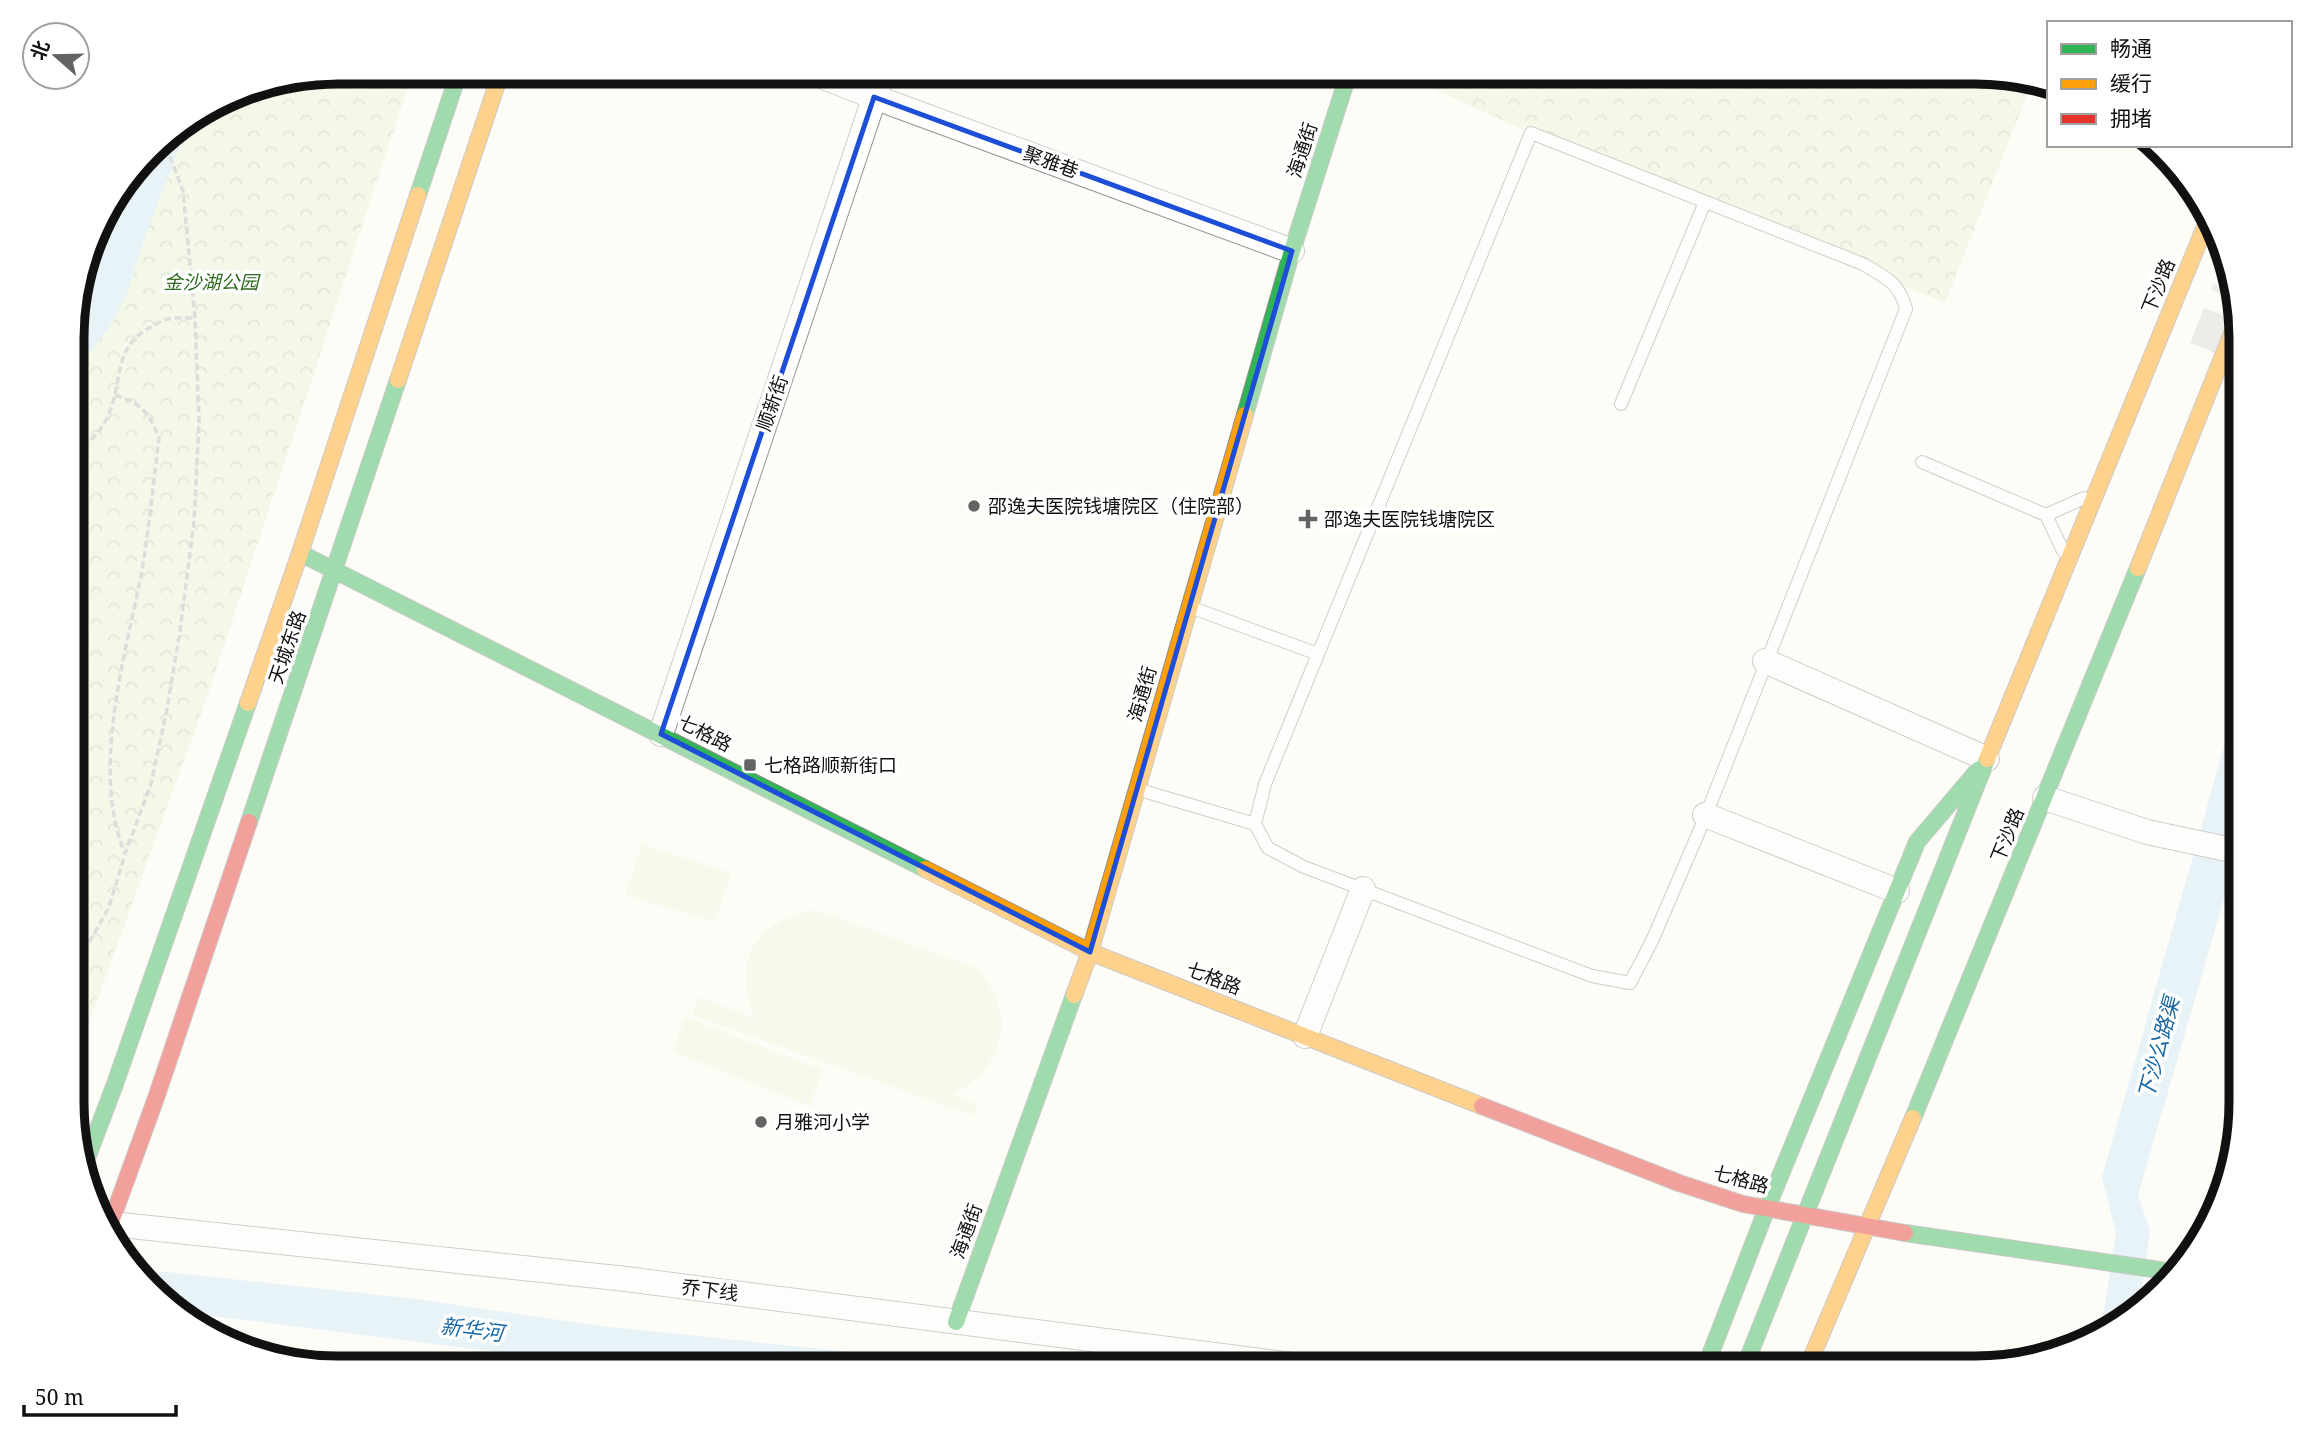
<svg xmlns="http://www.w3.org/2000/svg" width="2313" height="1440" viewBox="0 0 2313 1440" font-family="'Noto Serif','Noto Sans SC',serif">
<defs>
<pattern id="park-crowns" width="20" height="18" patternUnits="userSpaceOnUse" patternTransform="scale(1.75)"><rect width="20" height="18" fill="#e7f3d7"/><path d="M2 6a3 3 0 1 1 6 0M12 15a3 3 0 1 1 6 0" fill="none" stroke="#c5cfb8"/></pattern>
</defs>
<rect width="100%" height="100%" fill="#fdfcf7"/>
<g fill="url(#park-crowns)">
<path d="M 338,72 L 413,72 L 207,697 L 74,1064 L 74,304 L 99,220 L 162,138 L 237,92 Z"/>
<path d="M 1396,72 L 1975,72 L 2033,80 L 1945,303 L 1531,133 Z"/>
</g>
<g fill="#f0f6e1">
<path d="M 642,844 L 731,873 L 715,922 L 625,895 Z"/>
<path d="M 816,910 L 977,968 C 1004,999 1011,1034 985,1070 C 978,1079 964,1087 954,1094 L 978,1104 L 974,1116 L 692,1015 L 699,997 L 754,1018 C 751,1006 747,994 746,980 C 744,937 778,916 816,910 Z"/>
<path d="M 685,1017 L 823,1070 L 810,1106 L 672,1052 Z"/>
</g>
<g fill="#cde8f7">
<path d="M 189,122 L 144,239 L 127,294 L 110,326 L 74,373 L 74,304 L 92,245 L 106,228 L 138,178 L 145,160 L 162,138 Z"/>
<path d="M 2241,687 L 2241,807 L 2234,827 L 2228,885 L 2138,1195 L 2150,1230 L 2140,1303 L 2108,1333 L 2090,1338 L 2103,1317 L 2116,1233 L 2102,1177 Z"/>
<path d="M 139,1269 L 417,1299 L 592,1325 L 1004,1368 L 625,1368 L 180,1312 Z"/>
</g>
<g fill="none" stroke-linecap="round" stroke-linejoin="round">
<path stroke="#dad9d4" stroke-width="38" stroke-dasharray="38 19" stroke-linecap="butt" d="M 2208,350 L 2231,291"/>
<defs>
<g id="lane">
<path d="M 1531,133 L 1863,264 C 1886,278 1899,282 1906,309 L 1704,820 L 1652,941 L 1630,983 L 1592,976 L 1304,867 L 1268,848 L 1255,824 L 1265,784 Z"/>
<path d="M 1621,404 L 1705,202"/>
<path d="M 1922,462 L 2046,515 L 2063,551"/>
<path d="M 2046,515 L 2084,498"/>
<path d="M 1190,607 L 1318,654"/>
<path d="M 1140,790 L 1255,824"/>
</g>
<g id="street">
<path d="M 811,72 L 874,97 L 1292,251"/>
<path d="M 1765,661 L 1987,759"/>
<path d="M 661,734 L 883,72"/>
<path d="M 2045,798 L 2147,832 L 2241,852"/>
<path d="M 1705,815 L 1897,891"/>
<path d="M 1305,1036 L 1363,889"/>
<path d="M 103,1223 L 626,1279 L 1315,1368"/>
</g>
<g id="fast">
<path d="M 418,195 L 459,72"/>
<path d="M 1245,415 L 1292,251 L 1349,72"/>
<path d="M 300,553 L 925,869"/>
<path d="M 249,822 L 398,380"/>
<path d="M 1913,1118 L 2138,568"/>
<path d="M 84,1166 L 115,1084 L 248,703"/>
<path d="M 1905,1233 L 2173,1272"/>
<path d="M 956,1322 L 1074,995"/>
<path d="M 1705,1368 L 1767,1208 L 1917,842 L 1978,770"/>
<path d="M 1744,1368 L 1987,759"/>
</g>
<g id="slow">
<path d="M 398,380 L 501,72"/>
<path d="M 2138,568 L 2239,316"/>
<path d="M 248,703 L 300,553 L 418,195"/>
<path d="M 1987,759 L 2209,217"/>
<path d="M 925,869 L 1090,952 L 1482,1106"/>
<path d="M 1074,995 L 1090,952 L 1245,415"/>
<path d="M 1807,1368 L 1913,1118"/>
</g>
<g id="jam">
<path d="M 1482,1106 L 1679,1183 L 1743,1204 L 1905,1233"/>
<path d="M 107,1233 L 156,1098 L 249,822"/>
</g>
</defs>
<use href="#lane" stroke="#979795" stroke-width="14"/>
<use href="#street" stroke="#979795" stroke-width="26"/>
<use href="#fast" stroke="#8e8d8b" stroke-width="18"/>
<use href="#slow" stroke="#8e8d8b" stroke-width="18"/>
<use href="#jam" stroke="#8e8d8b" stroke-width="18"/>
<g stroke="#b9b9b8" stroke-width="3.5" stroke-dasharray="7 3.5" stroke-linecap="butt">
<path d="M 115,395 C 141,403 150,413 159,439 C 153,484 149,531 141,576 C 124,660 91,772 125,854"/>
<path d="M 74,452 C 88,444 100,433 107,418 C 124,383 111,346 153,326 C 158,323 163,320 168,319 C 176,317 187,318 195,318"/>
<path d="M 74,970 L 109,907 L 125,854 L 151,784 L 167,709 L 180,631 L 194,522 L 199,422 L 195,318 L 183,191 L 163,138"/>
</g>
<use href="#lane" stroke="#fffffe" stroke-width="12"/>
<use href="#street" stroke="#fffffe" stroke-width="24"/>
<use href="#fast" stroke="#30b455" stroke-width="16"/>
<use href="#slow" stroke="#ff9f0a" stroke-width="16"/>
<use href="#jam" stroke="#e5322d" stroke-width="16"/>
</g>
<path d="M0 0H2313V1440H0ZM 874,97 L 1292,251 L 1090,952 L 661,734 Z" fill="#fdfcf7" fill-opacity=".55" fill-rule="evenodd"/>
<path fill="none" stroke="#1d4ed8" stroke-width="5" stroke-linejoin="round" d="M 874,97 L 1292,251 L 1090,952 L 661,734 Z"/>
<g fill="#646362" stroke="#fff" stroke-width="2.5">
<circle cx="974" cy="506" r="7"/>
<path d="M1304.5 508.5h7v7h7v7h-7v7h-7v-7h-7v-7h7z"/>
<rect x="743" y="758" width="14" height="14" rx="3.5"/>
<circle cx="761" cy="1122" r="7"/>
</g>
<g text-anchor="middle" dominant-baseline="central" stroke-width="7" stroke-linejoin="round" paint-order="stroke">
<g font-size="19" fill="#111" stroke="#fff">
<text transform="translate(1302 150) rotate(-72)">海通街</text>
<text transform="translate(1051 162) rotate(20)">聚雅巷</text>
<text transform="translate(2158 286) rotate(-68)">下沙路</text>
<text transform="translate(772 403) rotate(-71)">顺新街</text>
<text transform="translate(287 647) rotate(-71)">天城东路</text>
<text transform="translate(1142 694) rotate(-74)">海通街</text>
<text transform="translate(705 733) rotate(27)">七格路</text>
<text transform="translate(2007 835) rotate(-68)">下沙路</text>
<text transform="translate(1214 978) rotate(21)">七格路</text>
<text transform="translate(1741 1179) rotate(15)">七格路</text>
<text transform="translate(966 1231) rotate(-70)">海通街</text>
<text transform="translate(710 1290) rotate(7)">乔下线</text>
</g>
<g font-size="19" font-style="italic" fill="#2f6b1f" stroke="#fff">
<text x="211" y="282">金沙湖公园</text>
</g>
<g font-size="19" fill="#111" stroke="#fff" text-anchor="start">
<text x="988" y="506">邵逸夫医院钱塘院区（住院部）</text>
<text x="1324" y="519">邵逸夫医院钱塘院区</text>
<text x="764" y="765">七格路顺新街口</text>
<text x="775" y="1122">月雅河小学</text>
</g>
<g font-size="21" font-style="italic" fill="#1768a6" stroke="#fff">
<text transform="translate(2158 1048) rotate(-75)">下沙公路渠</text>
<text transform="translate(472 1329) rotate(7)">新华河</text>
</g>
</g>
<path d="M0 0H2313V1440H0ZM338 84H1975A254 254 0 0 1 2229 338V1102A254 254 0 0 1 1975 1356H338A254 254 0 0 1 84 1102V338A254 254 0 0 1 338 84Z" fill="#fff" fill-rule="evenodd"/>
<path fill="none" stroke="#111" stroke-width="9" d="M338 84H1975A254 254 0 0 1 2229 338V1102A254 254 0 0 1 1975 1356H338A254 254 0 0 1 84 1102V338A254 254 0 0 1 338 84Z"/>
<rect x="2047" y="21" width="245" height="126" fill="#ffffff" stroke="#a0a0a0" stroke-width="2"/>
<rect x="2061" y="44" width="35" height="10" fill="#30b455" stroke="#a0a0a0" stroke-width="2"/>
<text x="2110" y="56" font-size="21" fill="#111111">畅通</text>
<rect x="2061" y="79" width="35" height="10" fill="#ff9f0a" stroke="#a0a0a0" stroke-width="2"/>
<text x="2110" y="91" font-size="21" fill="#111111">缓行</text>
<rect x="2061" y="114" width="35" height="10" fill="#e5322d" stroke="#a0a0a0" stroke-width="2"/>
<text x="2110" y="126" font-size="21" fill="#111111">拥堵</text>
<g transform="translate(56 56) rotate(290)"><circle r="33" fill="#ffffff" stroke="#a0a0a0" stroke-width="2"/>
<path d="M0-5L12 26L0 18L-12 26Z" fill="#646362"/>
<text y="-10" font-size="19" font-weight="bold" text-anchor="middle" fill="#111111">北</text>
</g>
<path d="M24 1405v10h152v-10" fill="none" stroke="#111111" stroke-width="3.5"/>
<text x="35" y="1405" font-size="21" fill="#111111" stroke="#ffffff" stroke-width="5" paint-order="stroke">50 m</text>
</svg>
